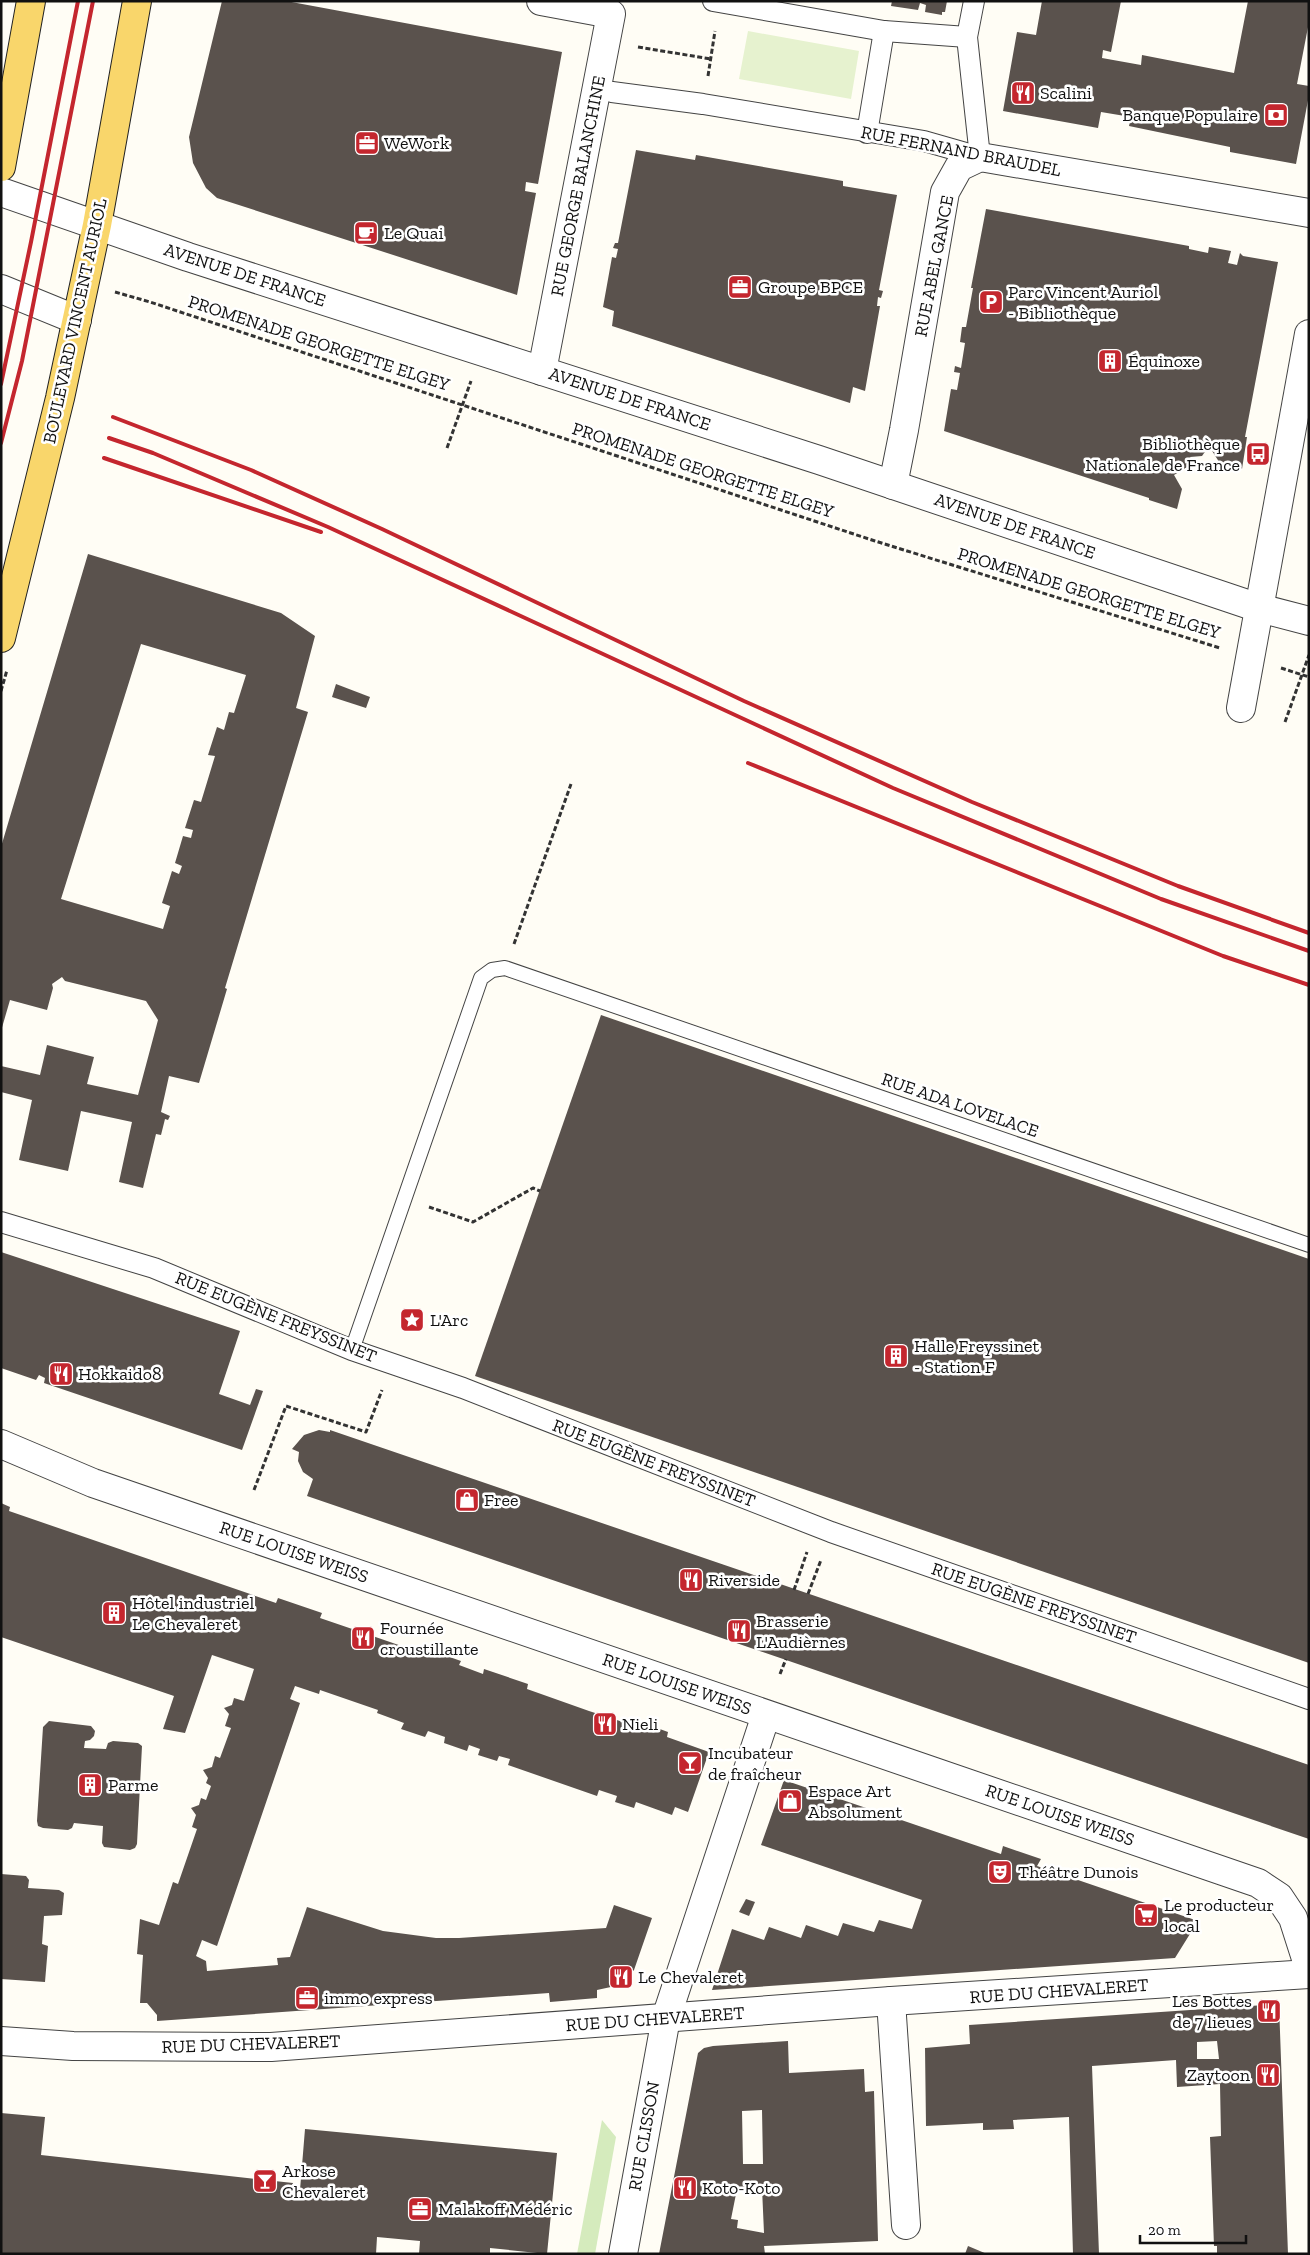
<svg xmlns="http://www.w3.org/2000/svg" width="1310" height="2255" viewBox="0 0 1310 2255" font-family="'Zilla Slab',serif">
<rect width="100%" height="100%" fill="#fffdf5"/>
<path fill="#d5ebbd" d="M 602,2120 L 616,2137 L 595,2254 L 577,2254 Z"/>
<path fill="#e6f2cf" d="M 748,31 L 859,51 L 851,99 L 739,79 Z"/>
<g fill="#5a524d" fill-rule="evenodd">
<path d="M 222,1 L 286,1 L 562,52 L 538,184 L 526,182 L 525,191 L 536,193 L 517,295 L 217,198 L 206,188 L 193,163 L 189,137 Z"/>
<path d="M 892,1 L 947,1 L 945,12 L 942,12 L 942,15 L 925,12 L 926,5 L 920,3 L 918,10 L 891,6 Z"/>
<path d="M 1042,1 L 1121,1 L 1111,52 L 1103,50 L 1102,58 L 1141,65 L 1142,55 L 1234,73 L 1248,1 L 1309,1 L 1309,22 L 1297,84 L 1309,86 L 1309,95 L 1296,164 L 1230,152 L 1230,147 L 1129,126 L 1131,117 L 1101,112 L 1098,128 L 1003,111 L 1017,32 L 1036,35 Z"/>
<path d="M 636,150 L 695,160 L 696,155 L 843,181 L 843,186 L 897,195 L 879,290 L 883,291 L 881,298 L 878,297 L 877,306 L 880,306 L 865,391 L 853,387 L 850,403 L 612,326 L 614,311 L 603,307 L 612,257 L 616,258 L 618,249 L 613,248 L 615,243 L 618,243 Z"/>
<path d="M 986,209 L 1189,246 L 1189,249 L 1208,253 L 1209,247 L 1231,251 L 1228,263 L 1237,265 L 1240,253 L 1243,256 L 1278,262 L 1245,437 L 1247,437 L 1242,469 L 1221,465 L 1209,446 L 1202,456 L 1190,457 L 1194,463 L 1174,475 L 1182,489 L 1177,509 L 1149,500 L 1149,498 L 944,431 L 951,389 L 957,390 L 960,373 L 954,372 L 955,366 L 961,368 L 965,343 L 960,342 L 962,327 L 966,327 L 973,288 L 971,288 Z"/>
<path d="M 88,554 L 281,613 L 315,636 L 296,708 L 308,712 L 225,988 L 227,989 L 199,1083 L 169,1076 L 161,1112 L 170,1116 L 168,1120 L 165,1119 L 161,1135 L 156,1134 L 143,1188 L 119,1182 L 132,1122 L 81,1111 L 68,1171 L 19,1160 L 32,1100 L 1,1092 L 1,1066 L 40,1075 L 47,1045 L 94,1057 L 87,1084 L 138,1095 L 158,1020 L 146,1001 L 65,981 L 62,977 L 52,984 L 53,988 L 47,1010 L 10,1000 L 1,1031 L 1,847 ZM 141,644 L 246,675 L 234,713 L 229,712 L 224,730 L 217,727 L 208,755 L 215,756 L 201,802 L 194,800 L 185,828 L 193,830 L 191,838 L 183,836 L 175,863 L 182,866 L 179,874 L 172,871 L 162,903 L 170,906 L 163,929 L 61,899 Z"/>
<path d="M 336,684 L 370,697 L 366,708 L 332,697 Z"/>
<path d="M 601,1015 L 1309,1259 L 1309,1663 L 475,1376 Z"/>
<path d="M 1,1252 L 240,1331 L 219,1394 L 250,1405 L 256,1389 L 263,1391 L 242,1450 L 44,1383 L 45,1378 L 39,1375 L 36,1380 L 1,1368 Z"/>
<path d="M 319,1430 L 330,1432 L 330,1430 L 1309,1765 L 1309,1839 L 307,1496 L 313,1479 L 303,1472 L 298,1461 L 299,1452 L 292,1449 L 304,1435 Z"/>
<path d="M 1,1503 L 10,1507 L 9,1511 L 276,1603 L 278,1598 L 322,1613 L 320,1618 L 361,1632 L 416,1651 L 418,1646 L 461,1661 L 459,1665 L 483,1674 L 484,1669 L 528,1684 L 527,1689 L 589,1711 L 623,1722 L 624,1717 L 657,1728 L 668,1732 L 667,1737 L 709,1752 L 688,1812 L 675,1807 L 672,1815 L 636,1802 L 634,1808 L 615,1802 L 617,1796 L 599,1790 L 597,1796 L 508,1765 L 510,1759 L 499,1756 L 497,1761 L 478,1755 L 480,1749 L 469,1745 L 467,1751 L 444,1743 L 445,1737 L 428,1731 L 425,1737 L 401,1729 L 404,1723 L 377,1713 L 378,1710 L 320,1690 L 319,1694 L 295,1686 L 290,1699 L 300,1703 L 217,1946 L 202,1940 L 196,1956 L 206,1961 L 207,1971 L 278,1965 L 277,1958 L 290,1957 L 307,1907 L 383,1931 L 436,1938 L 459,1938 L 606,1928 L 614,1905 L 652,1918 L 634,1970 L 620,1985 L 597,1990 L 597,1998 L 550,2002 L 549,1993 L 157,2021 L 157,2015 L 147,2003 L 140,2003 L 143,1955 L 137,1954 L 140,1919 L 159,1925 L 173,1882 L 178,1884 L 197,1829 L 192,1827 L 196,1815 L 191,1808 L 199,1805 L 201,1798 L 206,1800 L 211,1786 L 206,1783 L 208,1778 L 203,1770 L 212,1767 L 215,1756 L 220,1758 L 231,1728 L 225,1726 L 229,1714 L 224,1708 L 232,1705 L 234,1698 L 244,1701 L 254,1669 L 212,1655 L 185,1733 L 163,1729 L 174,1696 L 1,1637 Z"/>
<path d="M 49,1721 L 91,1726 L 95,1731 L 94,1736 L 90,1740 L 85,1741 L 84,1748 L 106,1749 L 108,1743 L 113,1741 L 138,1743 L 142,1746 L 137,1844 L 135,1848 L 130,1850 L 104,1847 L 102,1843 L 103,1826 L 74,1823 L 72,1828 L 68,1830 L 43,1828 L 38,1826 L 37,1821 L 43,1727 Z"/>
<path d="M 784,1780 L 1001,1854 L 1003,1846 L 1041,1859 L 1037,1866 L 1198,1921 L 1175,1958 L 712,1990 L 732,1929 L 764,1940 L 769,1927 L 801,1938 L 806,1925 L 838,1936 L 843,1923 L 874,1932 L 879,1920 L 912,1929 L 922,1900 L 761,1845 Z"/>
<path d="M 1,1874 L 26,1876 L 29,1880 L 28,1888 L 59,1890 L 64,1893 L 62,1915 L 44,1916 L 42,1944 L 48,1946 L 45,1982 L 1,1979 Z"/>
<path d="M 746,1899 L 755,1902 L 749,1916 L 739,1912 Z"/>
<path d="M 1279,2004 L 1288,2254 L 1217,2254 L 1217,2246 L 1214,2246 L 1210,2137 L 1221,2136 L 1220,2084 L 1177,2087 L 1176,2060 L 1092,2066 L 1099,2254 L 1073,2254 L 1069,2117 L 1013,2120 L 1014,2129 L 983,2130 L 983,2123 L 926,2126 L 925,2048 L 970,2044 L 969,2025 ZM 1217,2041 L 1219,2059 L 1197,2059 L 1197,2042 Z"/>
<path d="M 788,2041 L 789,2073 L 864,2069 L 865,2092 L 874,2091 L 878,2241 L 764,2246 L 765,2254 L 659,2254 L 698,2053 L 704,2048 L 713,2046 ZM 762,2110 L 763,2164 L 743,2164 L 742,2111 ZM 762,2188 L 764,2233 L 737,2228 L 738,2220 L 731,2219 L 737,2189 Z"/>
<path d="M 1,2113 L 45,2117 L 41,2155 L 293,2183 L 292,2189 L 300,2190 L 305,2129 L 557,2153 L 547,2254 L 490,2248 L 490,2254 L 419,2254 L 420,2241 L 377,2237 L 376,2254 L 1,2254 Z"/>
<path d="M 968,2246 L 987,2254 L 965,2254 Z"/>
</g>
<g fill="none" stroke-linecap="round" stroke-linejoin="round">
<defs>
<path id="service" d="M 352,1350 L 481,978 L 492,970 L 505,968 L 1309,1245"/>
<g id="pedestrian">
<path d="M 713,1 L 884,31 L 967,37"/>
<path d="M 612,92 L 703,104 L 924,141 L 980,157 L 967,37 L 974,1"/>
<path d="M 867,133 L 884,31"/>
<path d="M 1,1222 L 154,1268 L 352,1350 L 463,1388 L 831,1532 L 1309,1699"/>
</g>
<g id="minor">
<path d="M 541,1 L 611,14 L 542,371"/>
<path d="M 893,485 L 904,430 L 945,192 L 959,167 L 980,157 L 1309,213"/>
<path d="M 1241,708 L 1309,334"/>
<path d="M 1,1444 L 93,1483 L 1258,1883 L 1279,1897 L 1293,1918 L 1309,1968"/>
<path d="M 891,2001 L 906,2225"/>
<path d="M 1,2041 L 73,2046 L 271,2047 L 891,2001 L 1309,1974"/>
<path d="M 623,2254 L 666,2018 L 766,1715"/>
</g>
<g id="tertiary">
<path d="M 1,192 L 188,257 L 819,460 L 1259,608 L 1309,621"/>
<path d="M 1,289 L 77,320"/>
</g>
<g id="primary">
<path d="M 1,167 L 31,1"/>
<path d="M 1,638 L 60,398 L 97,225 L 137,1"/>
</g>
</defs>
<use href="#service" stroke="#444" stroke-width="16"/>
<use href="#pedestrian" stroke="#444" stroke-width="22"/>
<use href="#minor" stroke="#444" stroke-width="30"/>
<use href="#tertiary" stroke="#444" stroke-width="30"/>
<use href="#primary" stroke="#222" stroke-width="30"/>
<g stroke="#333" stroke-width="3" stroke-dasharray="5 2.5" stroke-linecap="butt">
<path d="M 638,47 L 711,59"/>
<path d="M 708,76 L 715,31"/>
<path d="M 115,292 L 150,302 L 875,541 L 1220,648"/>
<path d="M 447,448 L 471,381"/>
<path d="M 1281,668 L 1309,677"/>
<path d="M 1,691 L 7,670"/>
<path d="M 1285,722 L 1309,655"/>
<path d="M 514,944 L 571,784"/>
<path d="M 429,1207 L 473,1222 L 533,1188 L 540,1191"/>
<path d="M 254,1490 L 286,1406 L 366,1432 L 382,1390"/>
<path d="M 794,1590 L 807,1552"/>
<path d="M 808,1594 L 821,1560"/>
<path d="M 780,1674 L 786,1659"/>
</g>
<use href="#service" stroke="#fff" stroke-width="14"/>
<use href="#pedestrian" stroke="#fff" stroke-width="20"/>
<use href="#minor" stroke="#fff" stroke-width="28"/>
<use href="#tertiary" stroke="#fff" stroke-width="28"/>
<use href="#primary" stroke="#f9d66b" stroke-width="28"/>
<g stroke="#c4262e" stroke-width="4">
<path d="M 1,384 L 31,242 L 78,1"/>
<path d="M 113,417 L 251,470 L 382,529 L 744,701 L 972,802 L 1178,886 L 1309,933"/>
<path d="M 109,438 L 153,453 L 328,527 L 893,788 L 1161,899 L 1309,951"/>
<path d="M 1,443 L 22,361 L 93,1"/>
<path d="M 104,458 L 321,532"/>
<path d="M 748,763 L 1223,956 L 1309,985"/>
</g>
</g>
<defs>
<symbol id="restaurant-square" viewBox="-11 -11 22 22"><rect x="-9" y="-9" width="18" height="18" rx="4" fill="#c4262e" stroke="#fff"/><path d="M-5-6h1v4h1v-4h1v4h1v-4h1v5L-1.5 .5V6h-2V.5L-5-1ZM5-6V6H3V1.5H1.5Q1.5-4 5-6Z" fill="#fff"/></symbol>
<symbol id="bank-square" viewBox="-11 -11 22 22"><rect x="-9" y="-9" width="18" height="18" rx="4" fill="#c4262e" stroke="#fff"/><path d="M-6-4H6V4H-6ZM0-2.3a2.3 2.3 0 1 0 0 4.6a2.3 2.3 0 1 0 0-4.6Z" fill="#fff"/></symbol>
<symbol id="office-square" viewBox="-11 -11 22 22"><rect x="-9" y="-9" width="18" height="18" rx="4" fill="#c4262e" stroke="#fff"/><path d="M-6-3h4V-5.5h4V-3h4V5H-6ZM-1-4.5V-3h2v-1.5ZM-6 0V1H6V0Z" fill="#fff"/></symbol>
<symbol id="cafe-square" viewBox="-11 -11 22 22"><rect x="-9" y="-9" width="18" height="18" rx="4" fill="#c4262e" stroke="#fff"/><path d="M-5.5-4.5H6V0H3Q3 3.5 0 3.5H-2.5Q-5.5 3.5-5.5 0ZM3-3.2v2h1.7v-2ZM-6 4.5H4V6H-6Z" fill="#fff"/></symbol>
<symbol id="parking-square" viewBox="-11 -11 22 22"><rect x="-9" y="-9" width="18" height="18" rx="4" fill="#c4262e" stroke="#fff"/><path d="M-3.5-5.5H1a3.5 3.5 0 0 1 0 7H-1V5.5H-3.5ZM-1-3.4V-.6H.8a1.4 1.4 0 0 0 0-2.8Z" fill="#fff"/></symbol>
<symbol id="building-square" viewBox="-11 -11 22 22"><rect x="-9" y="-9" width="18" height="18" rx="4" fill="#c4262e" stroke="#fff"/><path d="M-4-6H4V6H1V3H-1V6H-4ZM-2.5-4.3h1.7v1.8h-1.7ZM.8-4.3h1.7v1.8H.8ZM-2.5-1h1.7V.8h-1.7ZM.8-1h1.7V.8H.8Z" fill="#fff"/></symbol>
<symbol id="bus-square" viewBox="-11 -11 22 22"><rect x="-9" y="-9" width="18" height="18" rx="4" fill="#c4262e" stroke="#fff"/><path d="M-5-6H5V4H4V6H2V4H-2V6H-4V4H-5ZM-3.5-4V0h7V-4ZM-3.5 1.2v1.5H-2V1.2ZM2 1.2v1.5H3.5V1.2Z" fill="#fff"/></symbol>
<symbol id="sight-square" viewBox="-11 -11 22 22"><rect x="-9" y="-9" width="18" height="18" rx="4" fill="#c4262e" stroke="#fff"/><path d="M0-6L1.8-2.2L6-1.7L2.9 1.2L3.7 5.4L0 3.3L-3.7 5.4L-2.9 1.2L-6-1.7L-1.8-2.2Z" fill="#fff"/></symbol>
<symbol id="shop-square" viewBox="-11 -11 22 22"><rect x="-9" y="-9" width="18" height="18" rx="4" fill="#c4262e" stroke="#fff"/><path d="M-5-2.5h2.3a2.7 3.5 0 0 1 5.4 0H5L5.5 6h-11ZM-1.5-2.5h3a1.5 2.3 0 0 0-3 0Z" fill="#fff"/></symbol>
<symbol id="bar-square" viewBox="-11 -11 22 22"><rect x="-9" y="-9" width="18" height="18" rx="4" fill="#c4262e" stroke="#fff"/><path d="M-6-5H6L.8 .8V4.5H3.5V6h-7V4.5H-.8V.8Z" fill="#fff"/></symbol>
<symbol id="theatre-square" viewBox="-11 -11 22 22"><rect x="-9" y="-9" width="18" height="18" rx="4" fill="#c4262e" stroke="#fff"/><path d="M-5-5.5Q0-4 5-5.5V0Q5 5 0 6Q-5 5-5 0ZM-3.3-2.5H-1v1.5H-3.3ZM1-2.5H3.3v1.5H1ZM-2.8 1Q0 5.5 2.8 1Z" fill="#fff"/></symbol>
<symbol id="supermarket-square" viewBox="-11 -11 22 22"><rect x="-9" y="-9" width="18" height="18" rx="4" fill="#c4262e" stroke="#fff"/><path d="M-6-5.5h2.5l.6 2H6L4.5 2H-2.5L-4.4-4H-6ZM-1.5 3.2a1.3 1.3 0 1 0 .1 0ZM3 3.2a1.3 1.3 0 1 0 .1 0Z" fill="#fff"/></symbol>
</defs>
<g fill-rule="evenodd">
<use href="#restaurant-square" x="1009" y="79" width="28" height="28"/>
<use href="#bank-square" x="1262" y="101" width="28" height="28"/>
<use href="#office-square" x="353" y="129" width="28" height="28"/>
<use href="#cafe-square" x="352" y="219" width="28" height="28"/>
<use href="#office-square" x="726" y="273" width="28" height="28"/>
<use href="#parking-square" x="977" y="288" width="28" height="28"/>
<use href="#building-square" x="1096" y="347" width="28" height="28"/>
<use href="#bus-square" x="1244" y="440" width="28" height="28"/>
<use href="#sight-square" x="398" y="1306" width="28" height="28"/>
<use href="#building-square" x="882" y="1342" width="28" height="28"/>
<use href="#restaurant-square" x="47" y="1360" width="28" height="28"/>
<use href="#shop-square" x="453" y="1486" width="28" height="28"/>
<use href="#restaurant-square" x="677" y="1566" width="28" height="28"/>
<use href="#building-square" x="100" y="1599" width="28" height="28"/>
<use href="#restaurant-square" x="725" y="1617" width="28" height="28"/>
<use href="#restaurant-square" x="349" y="1624" width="28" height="28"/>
<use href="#restaurant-square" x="591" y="1710" width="28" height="28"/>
<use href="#bar-square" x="676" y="1749" width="28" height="28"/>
<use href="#building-square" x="76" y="1771" width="28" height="28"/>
<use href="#shop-square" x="776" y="1787" width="28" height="28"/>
<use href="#theatre-square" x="986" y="1858" width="28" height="28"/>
<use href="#supermarket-square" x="1132" y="1901" width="28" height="28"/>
<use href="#restaurant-square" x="607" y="1963" width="28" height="28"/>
<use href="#office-square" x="293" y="1984" width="28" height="28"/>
<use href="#restaurant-square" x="1255" y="1997" width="28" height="28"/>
<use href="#restaurant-square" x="1254" y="2061" width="28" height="28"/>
<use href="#bar-square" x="251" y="2167" width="28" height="28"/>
<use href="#restaurant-square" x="671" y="2174" width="28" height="28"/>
<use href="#office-square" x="406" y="2195" width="28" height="28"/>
</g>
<g text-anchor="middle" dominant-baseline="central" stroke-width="5" stroke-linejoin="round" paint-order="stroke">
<g font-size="18" fill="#111" stroke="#fff" text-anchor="start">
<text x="1040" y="93">Scalini</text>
<text x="1258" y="115" text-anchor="end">Banque Populaire</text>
<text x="384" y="143">WeWork</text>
<text x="384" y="233">Le Quai</text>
<text x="758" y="287">Groupe BPCE</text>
<text x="1008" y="292">Parc Vincent Auriol<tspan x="1008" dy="21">- Bibliothèque</tspan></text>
<text x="1128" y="361">Équinoxe</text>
<text x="1240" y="444" text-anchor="end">Bibliothèque<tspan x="1240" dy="21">Nationale de France</tspan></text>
<text x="430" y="1320">L'Arc</text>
<text x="914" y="1346">Halle Freyssinet<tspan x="914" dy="21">- Station F</tspan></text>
<text x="78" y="1374">Hokkaido8</text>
<text x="484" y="1500">Free</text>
<text x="708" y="1580">Riverside</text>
<text x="132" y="1603">Hôtel industriel<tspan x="132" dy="21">Le Chevaleret</tspan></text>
<text x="756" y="1621">Brasserie<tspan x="756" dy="21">L'Audièrnes</tspan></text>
<text x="380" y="1628">Fournée<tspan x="380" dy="21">croustillante</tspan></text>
<text x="622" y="1724">Nieli</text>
<text x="708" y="1753">Incubateur<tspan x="708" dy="21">de fraîcheur</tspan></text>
<text x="108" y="1785">Parme</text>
<text x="808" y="1791">Espace Art<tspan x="808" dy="21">Absolument</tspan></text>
<text x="1018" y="1872">Théâtre Dunois</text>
<text x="1164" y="1905">Le producteur<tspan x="1164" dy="21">local</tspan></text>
<text x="638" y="1977">Le Chevaleret</text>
<text x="324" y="1998">immo express</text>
<text x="1252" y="2001" text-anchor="end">Les Bottes<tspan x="1252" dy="21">de 7 lieues</tspan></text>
<text x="1250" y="2075" text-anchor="end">Zaytoon</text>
<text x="282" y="2171">Arkose<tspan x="282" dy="21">Chevaleret</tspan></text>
<text x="702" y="2188">Koto-Koto</text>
<text x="438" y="2209">Malakoff Médéric</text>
</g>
<g font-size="18" fill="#111" stroke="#fff">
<text transform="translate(961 151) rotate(11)">RUE FERNAND BRAUDEL</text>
<text transform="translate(578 186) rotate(-79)">RUE GEORGE BALANCHINE</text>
<text transform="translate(934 266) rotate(-79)">RUE ABEL GANCE</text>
<text transform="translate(245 275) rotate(18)">AVENUE DE FRANCE</text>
<text transform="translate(75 321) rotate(-78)">BOULEVARD VINCENT AURIOL</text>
<text transform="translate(319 343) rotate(18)">PROMENADE GEORGETTE ELGEY</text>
<text transform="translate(630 399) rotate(18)">AVENUE DE FRANCE</text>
<text transform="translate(703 470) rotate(18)">PROMENADE GEORGETTE ELGEY</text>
<text transform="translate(1015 526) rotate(19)">AVENUE DE FRANCE</text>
<text transform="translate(1089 593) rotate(17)">PROMENADE GEORGETTE ELGEY</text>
<text transform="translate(960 1105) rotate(19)">RUE ADA LOVELACE</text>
<text transform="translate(276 1317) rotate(22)">RUE EUGÈNE FREYSSINET</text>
<text transform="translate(654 1463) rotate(21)">RUE EUGÈNE FREYSSINET</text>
<text transform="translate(294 1552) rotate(19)">RUE LOUISE WEISS</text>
<text transform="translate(1034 1603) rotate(19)">RUE EUGÈNE FREYSSINET</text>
<text transform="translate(677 1684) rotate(19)">RUE LOUISE WEISS</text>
<text transform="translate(1060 1815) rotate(19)">RUE LOUISE WEISS</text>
<text transform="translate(1059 1991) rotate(-4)">RUE DU CHEVALERET</text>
<text transform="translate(655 2019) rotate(-4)">RUE DU CHEVALERET</text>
<text transform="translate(251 2044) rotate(-2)">RUE DU CHEVALERET</text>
<text transform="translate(644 2136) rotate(-80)">RUE CLISSON</text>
</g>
</g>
<rect width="1310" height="2255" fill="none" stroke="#111111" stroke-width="5"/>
<path d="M1140 2235v8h106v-8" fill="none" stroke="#111111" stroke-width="2.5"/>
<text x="1148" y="2235" font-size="15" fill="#111111" stroke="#ffffff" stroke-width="4" paint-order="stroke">20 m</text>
</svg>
